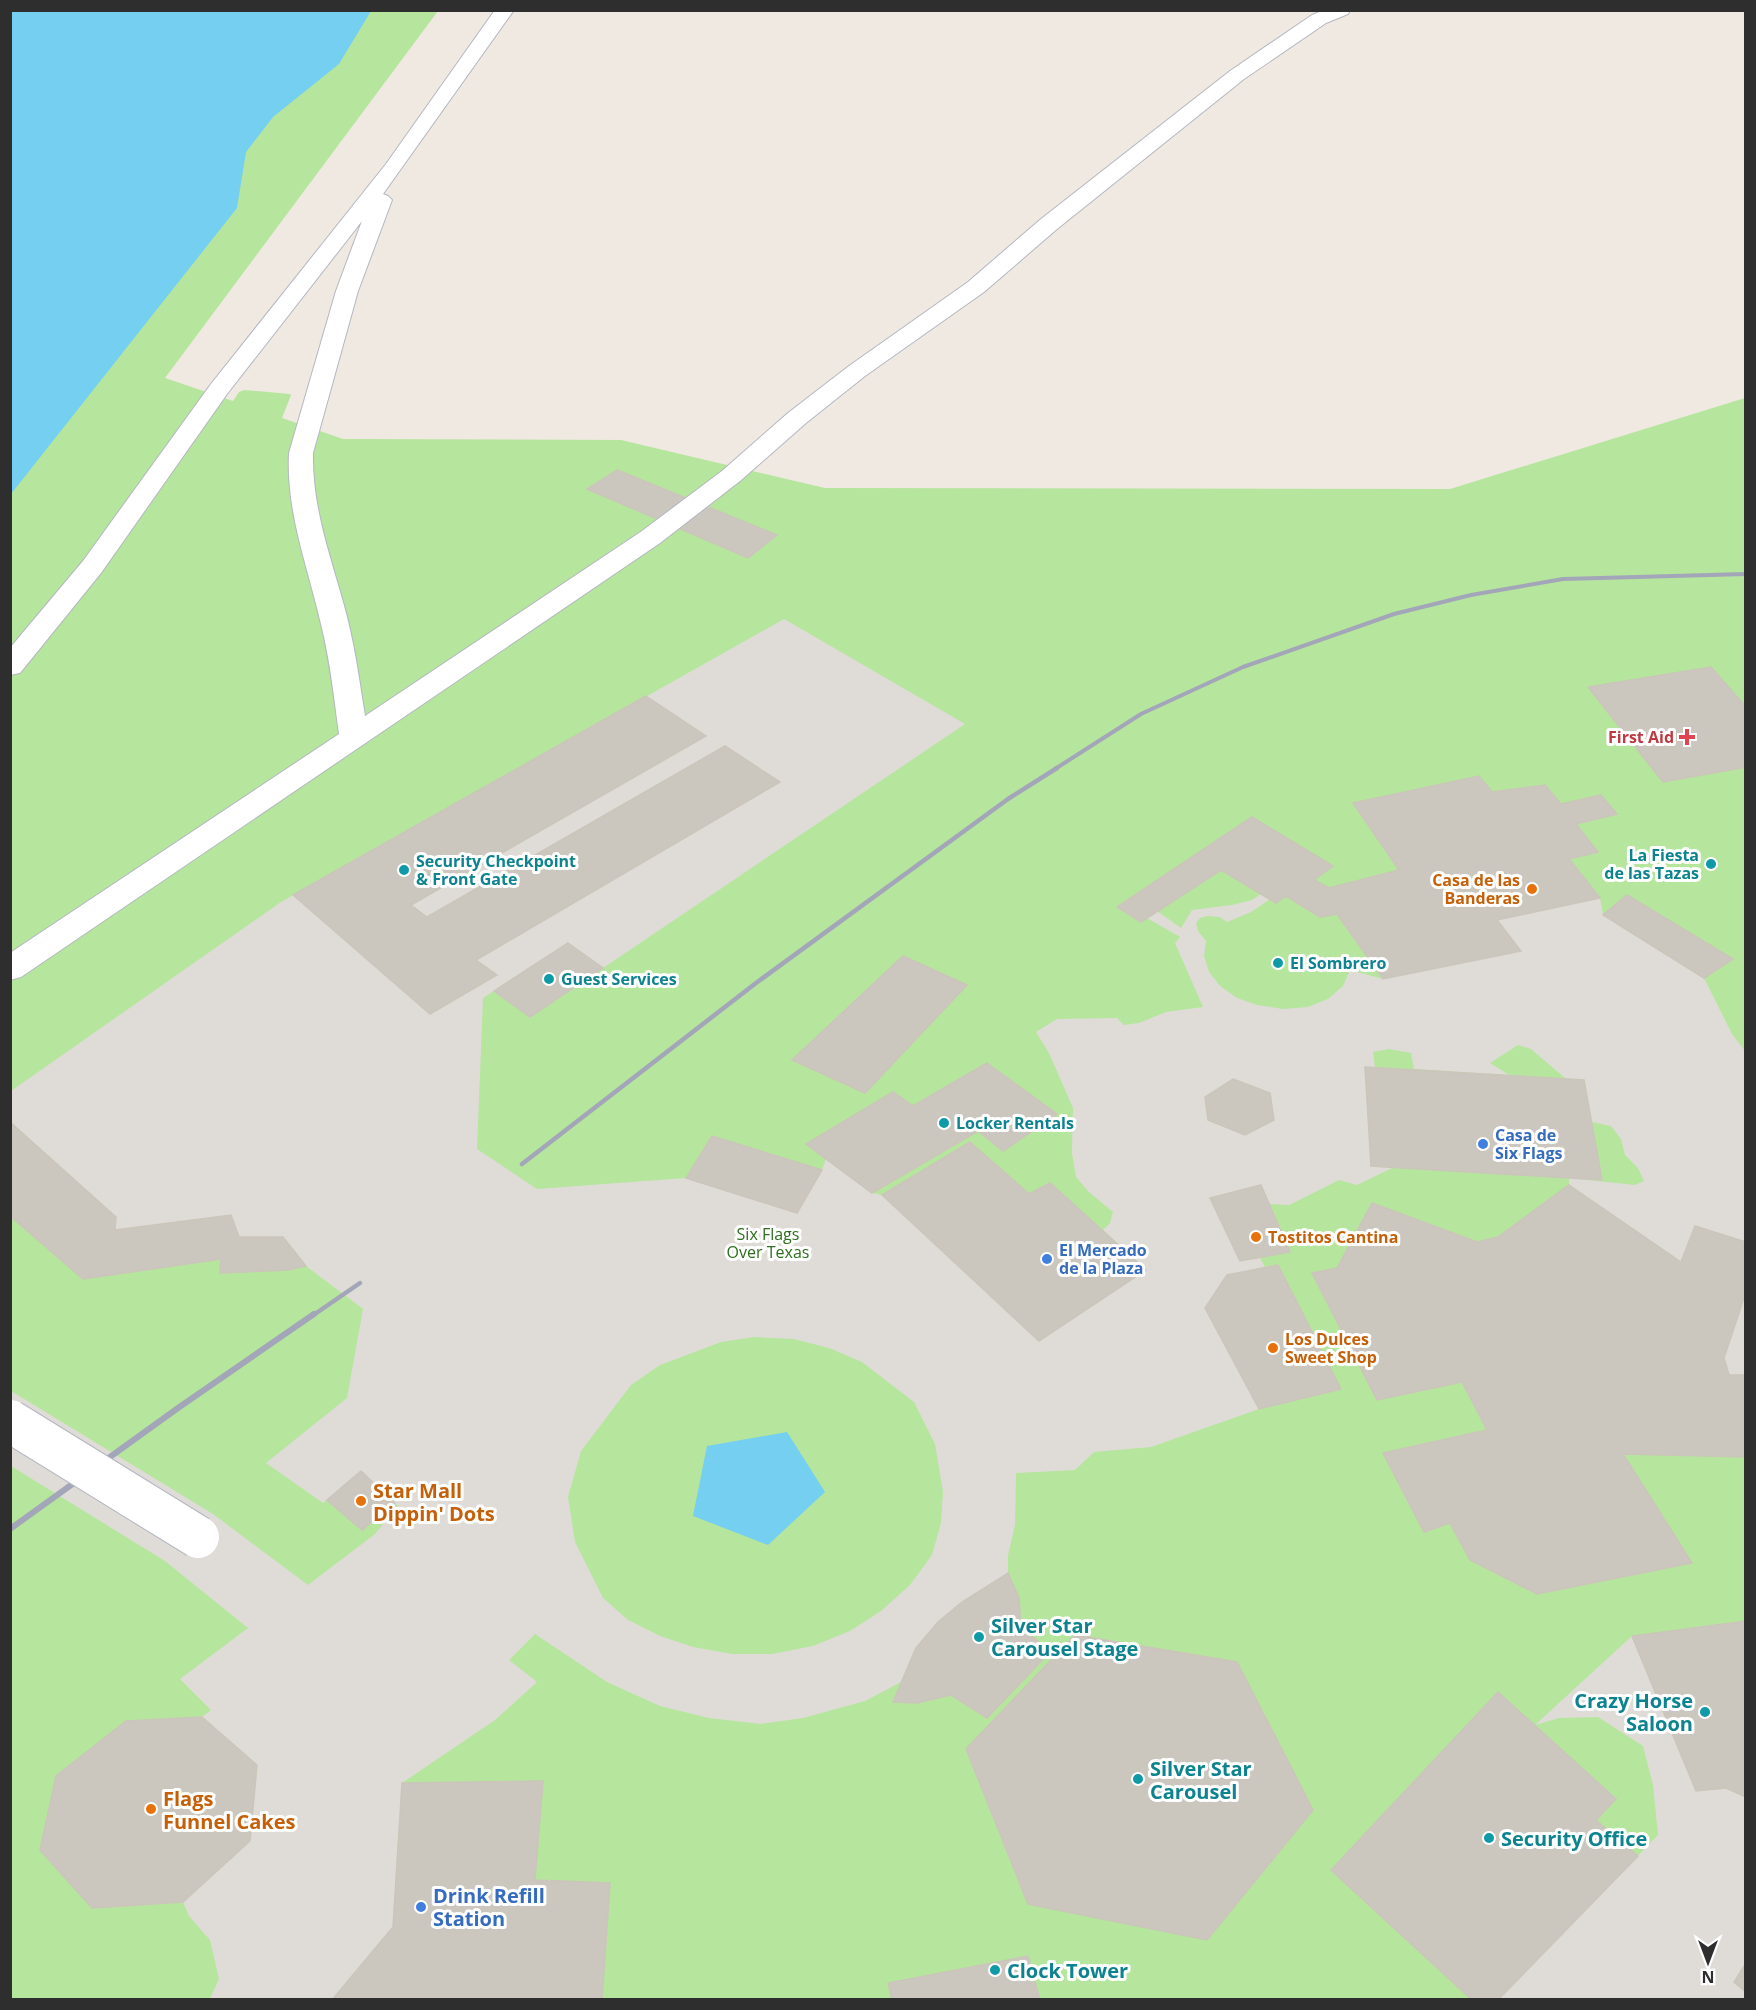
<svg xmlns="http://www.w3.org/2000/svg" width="1756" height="2010" viewBox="0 0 1756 2010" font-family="'Open Sans',sans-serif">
<rect width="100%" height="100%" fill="#efe9e1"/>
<path fill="#b6e59e" d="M 11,11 L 438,11 L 165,378 L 233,401 L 239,392 L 244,390 L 290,394 L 291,395 L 282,418 L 343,439 L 621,440 L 825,488 L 1450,489 L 1745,398 L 1745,1999 L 11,2000 Z"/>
<g fill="#dfdcd8" fill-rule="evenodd">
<path d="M 784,619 L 965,724 L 603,968 L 568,943 L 483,998 L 477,1149 L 537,1189 L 686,1178 L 797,1213 L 822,1170 L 826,1159 L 872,1193 L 882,1195 L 1039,1341 L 1146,1270 L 1103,1230 L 1110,1223 L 1113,1212 L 1089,1192 L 1076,1177 L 1072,1153 L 1073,1108 L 1049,1053 L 1036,1032 L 1057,1019 L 1117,1018 L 1124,1025 L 1139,1023 L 1166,1012 L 1203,1007 L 1175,943 L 1180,937 L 1147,918 L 1157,911 L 1181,928 L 1192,910 L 1232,905 L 1252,900 L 1261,894 L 1270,899 L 1251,912 L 1227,922 L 1220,917 L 1207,916 L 1200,918 L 1196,923 L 1198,931 L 1206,941 L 1204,956 L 1209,972 L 1220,986 L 1237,998 L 1257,1005 L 1283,1009 L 1308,1007 L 1328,999 L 1343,986 L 1350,970 L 1383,979 L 1521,951 L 1497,920 L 1600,898 L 1603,915 L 1704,978 L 1732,1034 L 1745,1051 L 1745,1242 L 1681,1262 L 1569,1185 L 1569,1178 L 1635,1185 L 1644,1181 L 1638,1168 L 1625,1155 L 1621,1139 L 1611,1126 L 1592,1122 L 1584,1080 L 1565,1078 L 1531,1049 L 1518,1045 L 1490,1063 L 1509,1075 L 1414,1069 L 1411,1053 L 1389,1049 L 1373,1052 L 1375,1068 L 1365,1067 L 1371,1166 L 1392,1168 L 1357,1185 L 1339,1180 L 1289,1205 L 1268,1204 L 1261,1186 L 1210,1198 L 1240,1261 L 1260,1258 L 1265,1267 L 1227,1275 L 1205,1308 L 1259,1409 L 1151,1447 L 1094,1452 L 1075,1470 L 1016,1473 L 1015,1525 L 1008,1555 L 1008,1573 L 962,1602 L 938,1622 L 916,1648 L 901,1682 L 865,1701 L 803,1718 L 761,1724 L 709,1718 L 660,1706 L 607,1682 L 535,1634 L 509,1660 L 537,1682 L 495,1720 L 402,1783 L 393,1927 L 332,1999 L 210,1999 L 219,1979 L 210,1940 L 189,1916 L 183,1902 L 250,1841 L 257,1765 L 202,1717 L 211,1710 L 180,1679 L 248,1628 L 165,1561 L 11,1466 L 11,1391 L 213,1514 L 308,1585 L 375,1534 L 398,1506 L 361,1472 L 323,1503 L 266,1463 L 347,1398 L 363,1309 L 306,1266 L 283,1237 L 239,1237 L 231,1215 L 115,1230 L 115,1216 L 11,1122 L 11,1091 L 281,902 ZM 754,1337 L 794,1339 L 829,1348 L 862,1362 L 914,1402 L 935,1444 L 943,1492 L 941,1523 L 932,1555 L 910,1585 L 881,1611 L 850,1631 L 813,1646 L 772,1654 L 732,1654 L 693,1647 L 660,1636 L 628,1620 L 603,1598 L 575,1542 L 568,1497 L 581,1451 L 631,1385 L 660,1365 L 692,1353 L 721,1342 Z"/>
<path d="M 1745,1292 L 1745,1375 L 1729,1375 L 1724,1358 Z"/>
<path d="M 1632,1636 L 1726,1788 L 1745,1797 L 1745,1963 L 1734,1982 L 1745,1992 L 1745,1999 L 1498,2000 L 1658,1835 L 1653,1785 L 1643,1746 L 1598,1717 L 1559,1718 L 1535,1725 Z"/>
</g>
<g fill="#75cff0">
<path d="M 11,10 L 371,11 L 339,64 L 273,117 L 246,152 L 237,208 L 11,494 Z"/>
<path d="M 787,1432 L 825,1492 L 768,1545 L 693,1516 L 707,1446 Z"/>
</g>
<g fill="#cbc7bf" stroke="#cbc5ba" stroke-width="1.5">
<path d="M 617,470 L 777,535 L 748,558 L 587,489 Z"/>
<path d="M 1711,667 L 1746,707 L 1746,767 L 1663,782 L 1588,687 Z"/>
<path d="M 646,696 L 706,736 L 411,905 L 427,917 L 725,746 L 780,782 L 476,960 L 497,975 L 430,1014 L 293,895 Z"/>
<path d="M 1479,776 L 1492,792 L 1545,785 L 1561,804 L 1601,795 L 1617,814 L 1576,824 L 1598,852 L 1569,859 L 1600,898 L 1497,920 L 1521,951 L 1383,979 L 1337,914 L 1320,917 L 1286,896 L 1276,903 L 1221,870 L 1141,922 L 1117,907 L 1252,817 L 1333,866 L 1314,880 L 1329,888 L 1399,870 L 1353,803 Z"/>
<path d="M 1627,895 L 1733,959 L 1704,978 L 1603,915 Z"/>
<path d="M 568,943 L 603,968 L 530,1017 L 494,991 Z"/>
<path d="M 903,956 L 967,985 L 865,1093 L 792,1060 Z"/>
<path d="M 987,1063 L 1057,1114 L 1003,1151 L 978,1131 L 872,1193 L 806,1144 L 893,1092 L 913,1106 Z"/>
<path d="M 1365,1067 L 1584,1080 L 1602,1180 L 1371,1166 Z"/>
<path d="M 1233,1079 L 1270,1093 L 1274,1120 L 1245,1135 L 1208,1120 L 1205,1097 Z"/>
<path d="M 10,1122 L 116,1217 L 115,1230 L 231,1215 L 239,1237 L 283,1237 L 306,1266 L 288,1270 L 220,1273 L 221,1259 L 83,1279 L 10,1216 Z"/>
<path d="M 712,1136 L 822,1170 L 797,1213 L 686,1178 Z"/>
<path d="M 970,1142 L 1029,1194 L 1050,1183 L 1146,1270 L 1039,1341 L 882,1195 Z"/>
<path d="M 1261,1185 L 1290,1252 L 1240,1261 L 1210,1198 Z"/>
<path d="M 1569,1185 L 1681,1262 L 1695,1226 L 1746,1242 L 1746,1292 L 1724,1358 L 1729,1375 L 1746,1375 L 1746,1457 L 1623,1454 L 1692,1563 L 1537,1594 L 1470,1560 L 1450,1523 L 1424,1532 L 1383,1453 L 1487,1430 L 1462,1382 L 1377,1400 L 1312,1273 L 1337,1268 L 1372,1203 L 1477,1242 L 1498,1237 Z"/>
<path d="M 1278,1265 L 1341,1389 L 1259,1409 L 1205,1308 L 1227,1275 Z"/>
<path d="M 361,1471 L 395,1503 L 362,1530 L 327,1500 Z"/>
<path d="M 1008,1573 L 1019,1598 L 1021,1626 L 1050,1652 L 987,1718 L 951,1695 L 917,1703 L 893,1702 L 916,1648 L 938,1622 L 962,1602 Z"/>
<path d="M 1746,1621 L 1746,1797 L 1726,1788 L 1696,1791 L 1632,1636 Z"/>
<path d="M 1075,1635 L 1237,1662 L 1313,1810 L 1207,1940 L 1028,1904 L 966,1749 Z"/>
<path d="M 1498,1692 L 1616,1799 L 1596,1820 L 1638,1856 L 1498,2000 L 1472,2000 L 1331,1870 Z"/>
<path d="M 202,1717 L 257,1765 L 250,1841 L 183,1902 L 92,1908 L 40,1850 L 56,1776 L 126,1721 Z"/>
<path d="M 543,1781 L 535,1880 L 610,1883 L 602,2000 L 332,2000 L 393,1927 L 402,1783 Z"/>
<path d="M 1028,1956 L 1040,2000 L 892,2000 L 888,1983 Z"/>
<path d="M 1746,1963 L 1746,1992 L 1734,1982 Z"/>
</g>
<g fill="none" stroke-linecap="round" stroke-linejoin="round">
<defs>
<path id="minor" d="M 495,10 L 514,10 L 383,194 L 388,196 L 392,200 L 358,291 L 313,453 C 312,506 329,552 343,602 C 354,640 359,678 365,716 L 642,531 L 722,471 L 788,413 L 849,366 L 968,282 L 1041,219 L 1230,71 L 1312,15 L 1324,10 L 1350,10 L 1348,14 L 1326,23 L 1244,79 L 1057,229 L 984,292 L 865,376 L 806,423 L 740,481 L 660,543 L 21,977 L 10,980 L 10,953 L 339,734 C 334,697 330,660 321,624 C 308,567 286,513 289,453 L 336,291 L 362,221 L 227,394 L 101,573 L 20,673 L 10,675 L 10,648 L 83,561 L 211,384 L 386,164 Z"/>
</defs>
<use href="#minor" stroke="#b4b7c1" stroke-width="2"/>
<use href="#minor" fill="#fff" fill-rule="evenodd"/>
<path stroke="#a3a6b8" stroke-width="4" d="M 1055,769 L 1141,714 L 1243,667 L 1394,614 L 1471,595 L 1563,579 L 1746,574"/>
<g stroke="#a3a6b8" stroke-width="4.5">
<path d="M 522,1164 L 756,983 L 1008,799 L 1057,768"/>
<path d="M 312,1316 L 360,1283"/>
</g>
<path stroke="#a3a6b8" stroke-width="6" d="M 10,1529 L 178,1408 L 314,1314"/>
<defs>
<path id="minor-bridge" d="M 10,1421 L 198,1537"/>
</defs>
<use href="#minor-bridge" stroke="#b4b7c1" stroke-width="44" stroke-linecap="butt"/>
<use href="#minor-bridge" stroke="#fff" stroke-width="42"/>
</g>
<path fill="#e0444e" stroke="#fff" stroke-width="2" d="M1684 728h6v6h6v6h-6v6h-6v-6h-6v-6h6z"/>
<g fill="#0f9aa8" stroke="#fff" stroke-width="2">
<circle cx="1711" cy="864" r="6"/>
<circle cx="404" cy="870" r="6"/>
<circle cx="1278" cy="963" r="6"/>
<circle cx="549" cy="979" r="6"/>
<circle cx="944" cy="1123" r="6"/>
<circle cx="979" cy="1637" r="6"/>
<circle cx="1705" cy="1712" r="6"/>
<circle cx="1138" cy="1779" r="6"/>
<circle cx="1489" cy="1838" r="6"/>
<circle cx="995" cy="1970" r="6"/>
</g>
<g fill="#e8710a" stroke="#fff" stroke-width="2">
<circle cx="1532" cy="889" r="6"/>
<circle cx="1256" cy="1237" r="6"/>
<circle cx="1273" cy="1348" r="6"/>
<circle cx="361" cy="1501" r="6"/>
<circle cx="151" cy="1809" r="6"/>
</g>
<g fill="#3f7fe0" stroke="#fff" stroke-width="2">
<circle cx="1483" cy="1144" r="6"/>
<circle cx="1047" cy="1259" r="6"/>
<circle cx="421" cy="1907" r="6"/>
</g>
<g text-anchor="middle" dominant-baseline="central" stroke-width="6" stroke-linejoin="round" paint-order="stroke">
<g font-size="16" font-weight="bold" fill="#be3a42" stroke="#fff" text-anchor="end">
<text x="1674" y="737">First Aid</text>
</g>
<g font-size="16" font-weight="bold" fill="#0d838f" stroke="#fff" text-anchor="start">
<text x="1699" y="855" text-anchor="end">La Fiesta<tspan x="1699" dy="18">de las Tazas</tspan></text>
<text x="416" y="861">Security Checkpoint<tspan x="416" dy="18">&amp; Front Gate</tspan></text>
<text x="1290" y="963">El Sombrero</text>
<text x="561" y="979">Guest Services</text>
<text x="956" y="1123">Locker Rentals</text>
</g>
<g font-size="16" font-weight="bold" fill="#c56008" stroke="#fff" text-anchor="start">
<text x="1520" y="880" text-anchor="end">Casa de las<tspan x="1520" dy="18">Banderas</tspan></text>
<text x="1268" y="1237">Tostitos Cantina</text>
<text x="1285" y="1339">Los Dulces<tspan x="1285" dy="18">Sweet Shop</tspan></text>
</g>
<g font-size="16" font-weight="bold" fill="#366cbe" stroke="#fff" text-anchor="start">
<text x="1495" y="1135">Casa de<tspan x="1495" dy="18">Six Flags</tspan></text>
<text x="1059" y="1250">El Mercado<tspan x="1059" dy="18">de la Plaza</tspan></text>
</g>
<g font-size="16" fill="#2c6e1b" stroke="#fff">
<text x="768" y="1234">Six Flags<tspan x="768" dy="18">Over Texas</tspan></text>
</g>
<g font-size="20" font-weight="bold" fill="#c56008" stroke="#fff" text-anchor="start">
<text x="373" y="1490">Star Mall<tspan x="373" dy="23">Dippin' Dots</tspan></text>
<text x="163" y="1798">Flags<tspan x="163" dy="23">Funnel Cakes</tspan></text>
</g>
<g font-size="20" font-weight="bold" fill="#0d838f" stroke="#fff" text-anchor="start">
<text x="991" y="1625">Silver Star<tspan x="991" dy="23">Carousel Stage</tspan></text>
<text x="1693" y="1700" text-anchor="end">Crazy Horse<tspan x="1693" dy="23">Saloon</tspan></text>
<text x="1150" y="1768">Silver Star<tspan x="1150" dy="23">Carousel</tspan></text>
<text x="1501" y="1838">Security Office</text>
<text x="1007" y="1970">Clock Tower</text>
</g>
<g font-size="20" font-weight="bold" fill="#366cbe" stroke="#fff" text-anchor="start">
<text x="433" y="1895">Drink Refill<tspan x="433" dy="23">Station</tspan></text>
</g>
</g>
<rect width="1756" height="2010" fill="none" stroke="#2e2e2e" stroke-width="24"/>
<g transform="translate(1708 1962) rotate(180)" stroke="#ffffff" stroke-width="4.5" paint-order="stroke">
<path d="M0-4.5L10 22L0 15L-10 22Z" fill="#2e2e2e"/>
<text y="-9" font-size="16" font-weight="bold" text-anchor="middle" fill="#2e2e2e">N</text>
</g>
</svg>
